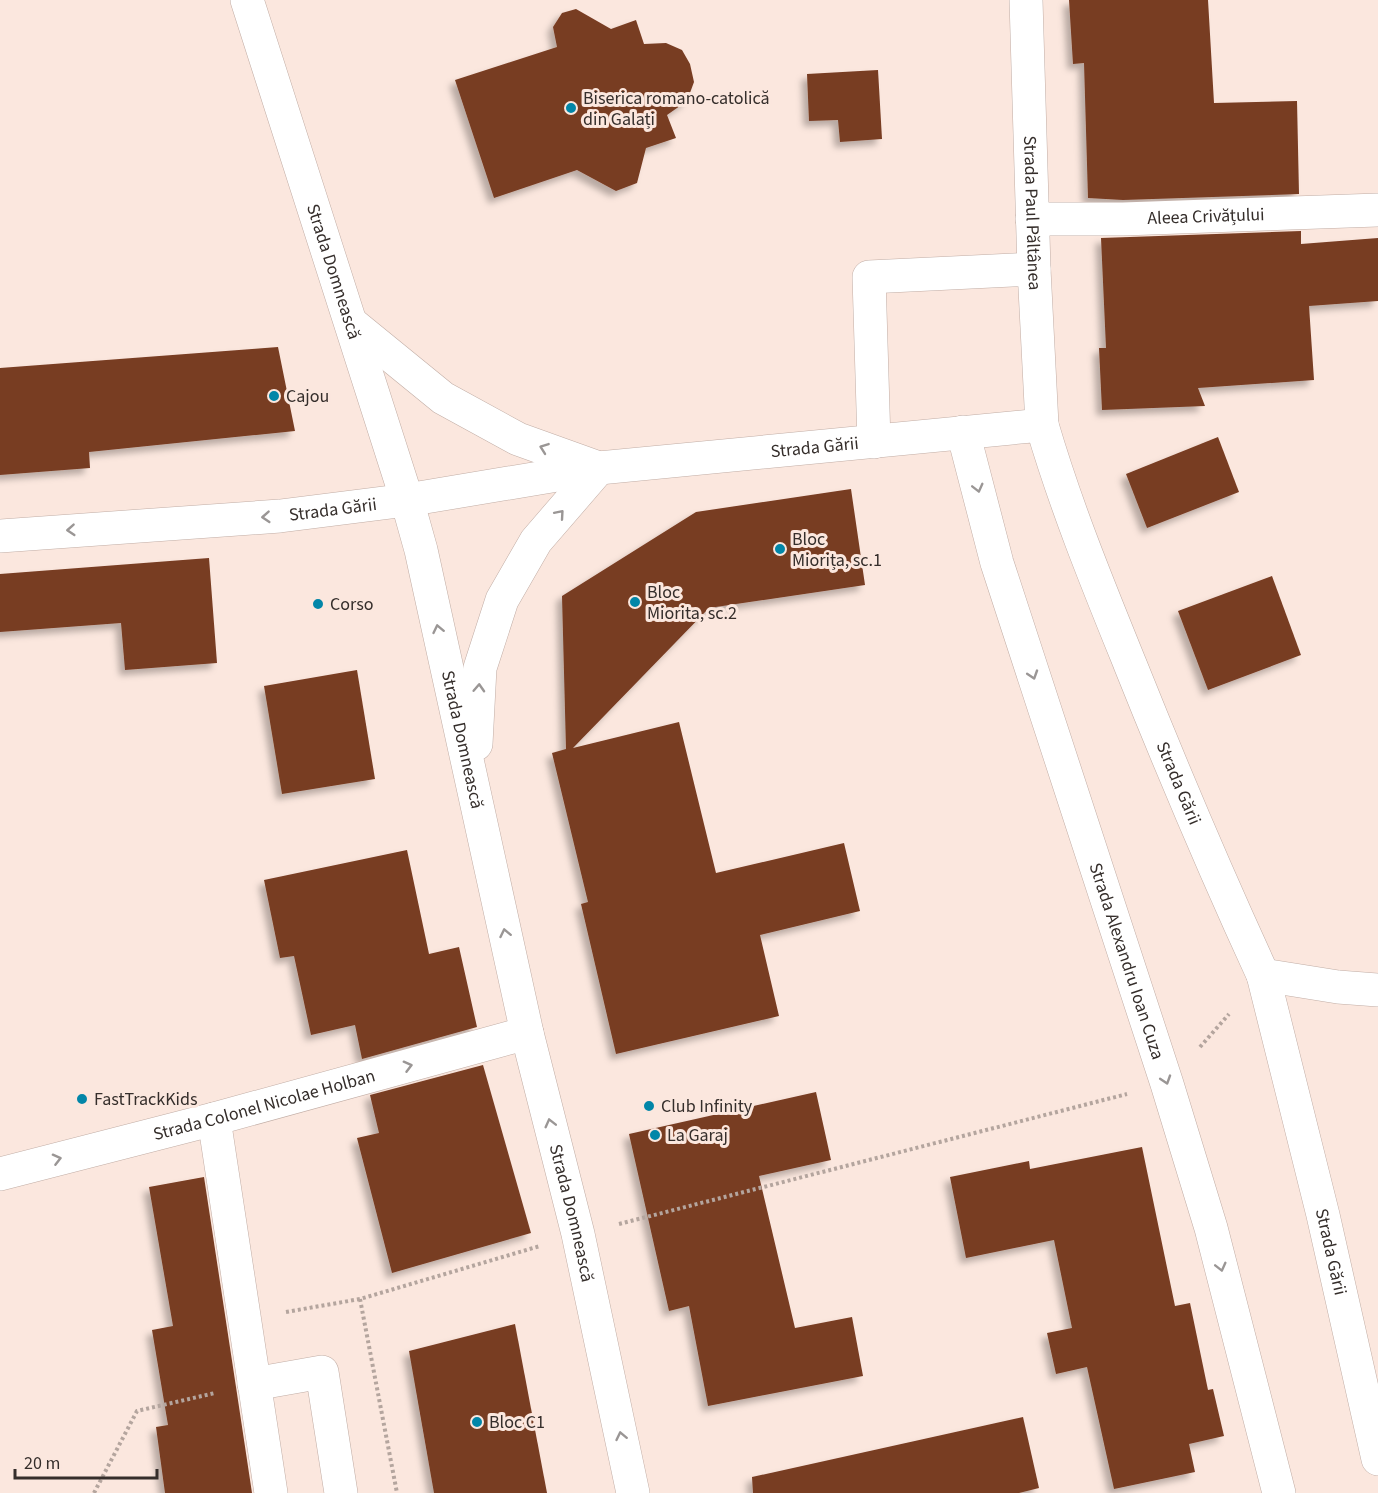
<svg xmlns="http://www.w3.org/2000/svg" width="1378" height="1493" viewBox="0 0 1378 1493" font-family="'Source Sans 3',sans-serif">
<defs>
<filter id="shadow"><feDropShadow dx="-5.5" dy="5.5" stdDeviation="3" flood-color="#0004"/></filter>
</defs>
<rect width="100%" height="100%" fill="#fbe7de"/>
<g fill="#783c22" filter="url(#shadow)">
<path d="M 1069,0 L 1208,0 L 1214,103 L 1297,101 L 1299,194 L 1123,200 L 1088,198 L 1084,63 L 1073,64 Z"/>
<path d="M 576,9 L 611,29 L 636,20 L 644,44 L 666,43 L 682,50 L 690,64 L 694,82 L 687,101 L 667,115 L 676,138 L 646,148 L 637,183 L 616,191 L 577,170 L 494,198 L 455,80 L 557,47 L 553,27 L 562,13 Z"/>
<path d="M 878,70 L 882,139 L 840,142 L 838,120 L 809,121 L 807,74 Z"/>
<path d="M 1301,231 L 1301,244 L 1378,238 L 1378,301 L 1309,306 L 1314,380 L 1198,388 L 1205,406 L 1102,410 L 1099,348 L 1106,348 L 1101,238 Z"/>
<path d="M 278,347 L 295,431 L 89,452 L 90,468 L 0,475 L 0,368 Z"/>
<path d="M 1218,437 L 1239,492 L 1147,528 L 1126,474 Z"/>
<path d="M 851,489 L 865,585 L 709,608 L 573,748 L 679,722 L 716,873 L 844,843 L 860,911 L 760,935 L 779,1016 L 616,1054 L 581,904 L 588,902 L 552,753 L 566,749 L 562,596 L 696,512 Z"/>
<path d="M 209,558 L 217,663 L 125,670 L 121,623 L 0,632 L 0,574 Z"/>
<path d="M 1272,576 L 1301,655 L 1208,690 L 1178,611 Z"/>
<path d="M 357,670 L 375,779 L 282,794 L 264,686 Z"/>
<path d="M 407,850 L 429,954 L 459,947 L 477,1027 L 362,1059 L 355,1025 L 311,1035 L 294,956 L 280,958 L 264,880 Z"/>
<path d="M 483,1065 L 531,1233 L 392,1273 L 357,1138 L 379,1133 L 370,1095 Z"/>
<path d="M 816,1092 L 831,1160 L 759,1176 L 795,1328 L 852,1317 L 863,1376 L 708,1406 L 689,1306 L 669,1311 L 629,1134 Z"/>
<path d="M 1142,1147 L 1175,1306 L 1190,1303 L 1208,1390 L 1213,1389 L 1224,1436 L 1189,1444 L 1195,1472 L 1114,1489 L 1087,1367 L 1056,1374 L 1047,1333 L 1072,1328 L 1054,1240 L 966,1258 L 950,1177 L 1029,1161 L 1030,1169 Z"/>
<path d="M 204,1177 L 236,1387 L 252,1493 L 165,1493 L 156,1427 L 168,1425 L 152,1330 L 173,1326 L 149,1187 Z"/>
<path d="M 515,1324 L 547,1493 L 434,1493 L 409,1351 Z"/>
<path d="M 1023,1417 L 1039,1488 L 1019,1493 L 753,1493 L 752,1477 Z"/>
</g>
<g fill="none" stroke-linecap="round" stroke-linejoin="round">
<defs>
<g id="minor">
<path id="s1" d="M 1026,0 L 1034,269 L 1042,425"/>
<path id="s2" d="M 1032,219 L 1123,219 L 1378,210"/>
<path id="s3" d="M 963,432 L 997,563 L 1167,1084 L 1211,1228 L 1279,1493"/>
<path d="M 874,442 L 869,277 L 1034,269"/>
<path id="s4" d="M 1263,975 L 1323,1215 L 1378,1459"/>
<path d="M 214,1119 L 271,1493"/>
<path id="s5" d="M 0,1174 L 214,1119 L 527,1033"/>
<path d="M 254,1384 L 322,1372 L 341,1493"/>
</g>
<g id="major">
<path id="s6" d="M 247,0 L 407,500 L 421,550 L 527,1033 L 578,1234 L 633,1493"/>
<path d="M 351,323 L 443,398 L 518,439 L 596,467"/>
<path id="s7" d="M 0,536 L 280,516 L 407,500 L 599,468 L 1042,425 C 1066,507 1098,585 1130,664 C 1172,769 1216,873 1263,975 L 1338,987 L 1378,990"/>
<path d="M 476,744 L 480,668 L 502,600 L 536,541 L 599,468"/>
</g>
</defs>
<use href="#minor" stroke="#c1ada5" stroke-width="34"/>
<use href="#major" stroke="#c1ada5" stroke-width="34"/>
<g stroke="#b4a59e" stroke-width="4" stroke-dasharray="3 3" stroke-linecap="butt">
<path d="M 1200,1047 L 1229,1014"/>
<path d="M 619,1224 L 1127,1094"/>
<path d="M 360,1299 L 397,1493"/>
<path d="M 286,1312 L 360,1299 L 540,1246"/>
<path d="M 94,1493 L 137,1411 L 215,1393"/>
</g>
<use href="#minor" stroke="#fff" stroke-width="33"/>
<use href="#major" stroke="#fff" stroke-width="33"/>
</g>
<defs><path id="oneway-chevron" d="M-2-3.5L2.5 0L-2 3.5" fill="none" stroke-width="1.6" stroke-linecap="round" stroke-linejoin="round" transform="scale(1.5)"/></defs>
<g stroke="#9a9695">
<use href="#oneway-chevron" transform="translate(544 448) rotate(-160)"/>
<use href="#oneway-chevron" transform="translate(978 488) rotate(76)"/>
<use href="#oneway-chevron" transform="translate(560 514) rotate(-49)"/>
<use href="#oneway-chevron" transform="translate(266 517) rotate(176)"/>
<use href="#oneway-chevron" transform="translate(71 530) rotate(176)"/>
<use href="#oneway-chevron" transform="translate(438 629) rotate(-102)"/>
<use href="#oneway-chevron" transform="translate(1033 675) rotate(72)"/>
<use href="#oneway-chevron" transform="translate(479 688) rotate(-87)"/>
<use href="#oneway-chevron" transform="translate(505 933) rotate(-102)"/>
<use href="#oneway-chevron" transform="translate(408 1066) rotate(-15)"/>
<use href="#oneway-chevron" transform="translate(1166 1080) rotate(72)"/>
<use href="#oneway-chevron" transform="translate(550 1123) rotate(-104)"/>
<use href="#oneway-chevron" transform="translate(57 1159) rotate(-14)"/>
<use href="#oneway-chevron" transform="translate(1221 1267) rotate(76)"/>
<use href="#oneway-chevron" transform="translate(621 1436) rotate(-102)"/>
</g>
<g fill="#0286a8" stroke="#fbe7de" stroke-width="2">
<circle cx="571" cy="108" r="6"/>
<circle cx="274" cy="396" r="6"/>
<circle cx="780" cy="549" r="6"/>
<circle cx="635" cy="602" r="6"/>
<circle cx="318" cy="604" r="6"/>
<circle cx="82" cy="1099" r="6"/>
<circle cx="649" cy="1106" r="6"/>
<circle cx="655" cy="1135" r="6"/>
<circle cx="477" cy="1422" r="6"/>
</g>
<g text-anchor="middle" dominant-baseline="central" stroke-width="6" stroke-linejoin="round" paint-order="stroke">
<g font-size="18" fill="#352e2b" stroke="#fbe7de" text-anchor="start">
<text x="583" y="98">Biserica romano-catolică<tspan x="583" dy="21">din Galați</tspan></text>
<text x="286" y="396">Cajou</text>
<text x="792" y="539">Bloc<tspan x="792" dy="21">Miorița, sc.1</tspan></text>
<text x="647" y="592">Bloc<tspan x="647" dy="21">Miorita, sc.2</tspan></text>
<text x="330" y="604">Corso</text>
<text x="94" y="1099">FastTrackKids</text>
<text x="661" y="1106">Club Infinity</text>
<text x="667" y="1135">La Garaj</text>
<text x="489" y="1422">Bloc C1</text>
</g>
<g font-size="18" fill="#352e2b" stroke="#fbe7de">
<text stroke="none"><textPath href="#s1" startOffset="213">Strada Paul Păltânea</textPath></text>
<text stroke="none"><textPath href="#s2" startOffset="174">Aleea Crivățului</textPath></text>
<text stroke="none"><textPath href="#s6" startOffset="285">Strada Domnească</textPath></text>
<text stroke="none"><textPath href="#s7" startOffset="820">Strada Gării</textPath></text>
<text stroke="none"><textPath href="#s7" startOffset="334">Strada Gării</textPath></text>
<text stroke="none"><textPath href="#s6" startOffset="771">Strada Domnească</textPath></text>
<text stroke="none"><textPath href="#s7" startOffset="1432">Strada Gării</textPath></text>
<text stroke="none"><textPath href="#s3" startOffset="554">Strada Alexandru Ioan Cuza</textPath></text>
<text stroke="none"><textPath href="#s5" startOffset="273">Strada Colonel Nicolae Holban</textPath></text>
<text stroke="none"><textPath href="#s6" startOffset="1257">Strada Domnească</textPath></text>
<text stroke="none"><textPath href="#s4" startOffset="285">Strada Gării</textPath></text>
</g>
</g>
<path d="M15 1469v9h142v-9" fill="none" stroke="#352e2b" stroke-width="3"/>
<text x="24" y="1469" font-size="18" fill="#352e2b" stroke="#fbe7de" stroke-width="4.5" paint-order="stroke">20 m</text>
</svg>
